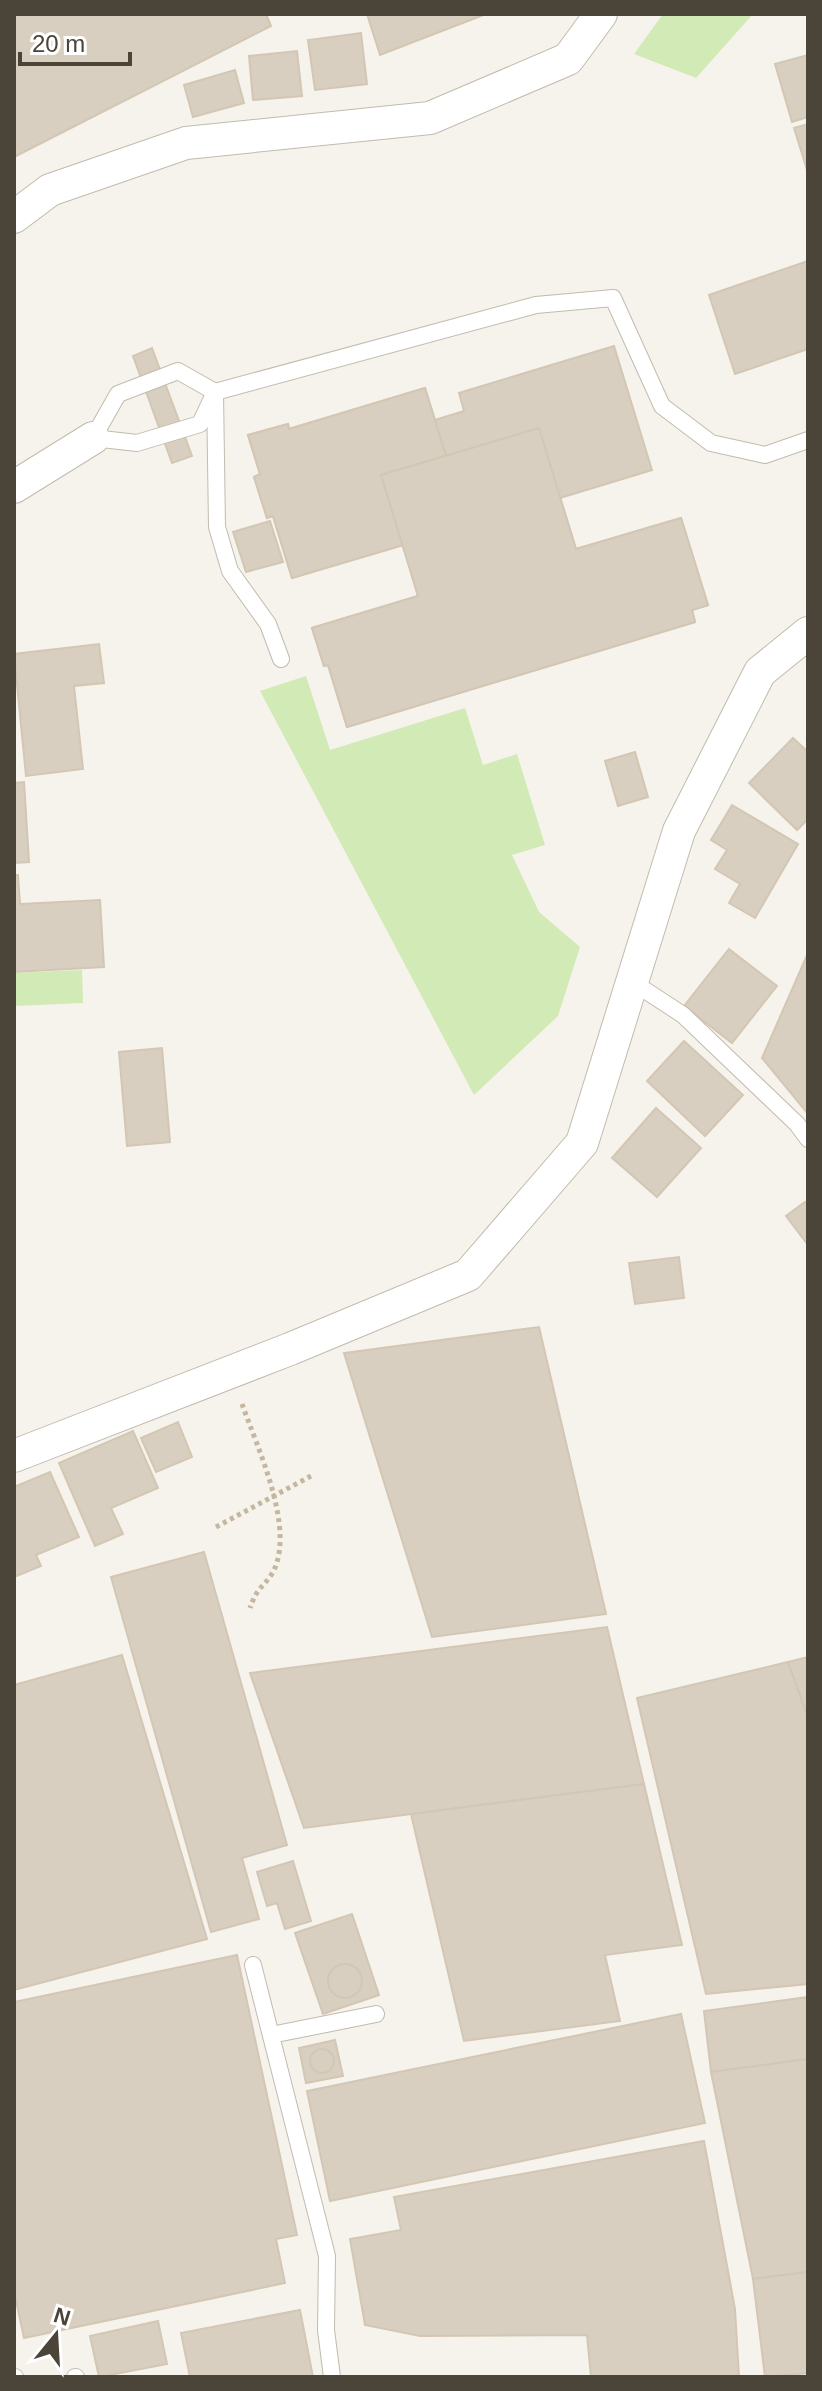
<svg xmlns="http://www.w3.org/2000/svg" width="822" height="2391" viewBox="0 0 822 2391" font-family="Helvetica,sans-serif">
<rect width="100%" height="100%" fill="#f6f3ec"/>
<g fill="#d2eab5">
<path d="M 663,14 L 753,14 L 696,78 L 634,54 Z"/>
<path d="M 306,676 L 330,750 L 465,708 L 483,765 L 517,754 L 545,845 L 512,855 L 539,912 L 580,947 L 558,1016 L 474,1095 L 260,691 Z"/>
<path d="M 82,970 L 83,1003 L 14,1006 L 14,973 Z"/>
</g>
<g fill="#d8cfc1" stroke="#d3c7b4" stroke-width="2">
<path d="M 14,14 L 266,14 L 271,26 L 14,157 Z"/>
<path d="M 367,14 L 486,14 L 380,55 Z"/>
<path d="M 361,33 L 367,84 L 315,90 L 308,40 Z"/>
<path d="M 297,51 L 302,96 L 253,100 L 249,56 Z"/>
<path d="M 808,55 L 808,117 L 792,122 L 775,64 Z"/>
<path d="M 235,70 L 244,103 L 193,117 L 184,85 Z"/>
<path d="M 808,124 L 808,173 L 794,128 Z"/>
<path d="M 808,261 L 808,349 L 735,374 L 709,295 Z"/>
<path d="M 614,346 L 652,470 L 560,498 L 576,549 L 681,518 L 708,605 L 692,610 L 695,622 L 347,727 L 328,665 L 324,666 L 312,628 L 418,596 L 403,545 L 292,578 L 273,516 L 267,518 L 254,477 L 260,474 L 248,435 L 288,424 L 289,429 L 425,388 L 435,420 L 464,411 L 459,393 Z"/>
<path d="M 152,348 L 192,456 L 172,463 L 133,356 Z"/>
<path d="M 425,388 L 446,456 L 381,475 L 403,545 L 292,578 L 273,516 L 267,518 L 254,477 L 260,474 L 248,435 L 288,424 L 289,429 Z"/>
<path d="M 539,428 L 576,549 L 681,518 L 708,605 L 692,610 L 695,622 L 347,727 L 328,665 L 324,666 L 312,628 L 418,596 L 381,475 Z"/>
<path d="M 270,521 L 283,562 L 246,572 L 233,532 Z"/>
<path d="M 99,644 L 104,683 L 74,686 L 83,769 L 26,776 L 14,654 Z"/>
<path d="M 793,738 L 808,752 L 808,819 L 797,830 L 749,783 Z"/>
<path d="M 635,752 L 648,797 L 618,806 L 605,761 Z"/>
<path d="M 24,782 L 29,862 L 14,863 L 14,783 Z"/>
<path d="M 732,805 L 798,844 L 755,918 L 729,903 L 740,884 L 715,869 L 727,850 L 711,840 Z"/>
<path d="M 14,875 L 18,875 L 20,904 L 100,900 L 104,967 L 14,972 Z"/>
<path d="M 729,949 L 777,986 L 732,1043 L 684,1006 Z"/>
<path d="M 808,953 L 808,1114 L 762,1058 Z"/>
<path d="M 684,1041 L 743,1095 L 705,1136 L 647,1081 Z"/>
<path d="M 162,1048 L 170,1142 L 127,1146 L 119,1052 Z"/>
<path d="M 656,1108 L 701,1148 L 657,1197 L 612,1158 Z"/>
<path d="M 805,1202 L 808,1206 L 808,1245 L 786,1216 Z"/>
<path d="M 679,1257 L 684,1298 L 635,1304 L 629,1263 Z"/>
<path d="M 539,1327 L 606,1614 L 432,1637 L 344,1353 Z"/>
<path d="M 178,1422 L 192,1457 L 156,1472 L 141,1438 Z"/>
<path d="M 133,1431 L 158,1488 L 111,1508 L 123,1534 L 95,1546 L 59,1463 Z"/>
<path d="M 50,1472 L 79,1537 L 36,1555 L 41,1566 L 14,1577 L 14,1487 Z"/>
<path d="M 204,1552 L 287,1845 L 242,1858 L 259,1919 L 211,1932 L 111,1577 Z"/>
<path d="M 607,1627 L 644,1784 L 304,1828 L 250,1673 Z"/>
<path d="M 122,1655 L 207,1939 L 14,1990 L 14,1685 Z"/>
<path d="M 808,1657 L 808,1718 L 788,1662 Z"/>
<path d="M 788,1662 L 808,1718 L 808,1984 L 706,1994 L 637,1698 Z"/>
<path d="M 644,1784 L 682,1945 L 605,1955 L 620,2021 L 464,2041 L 411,1814 Z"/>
<path d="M 293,1861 L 311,1921 L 285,1929 L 277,1903 L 267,1906 L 257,1872 Z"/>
<path d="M 352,1914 L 379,1995 L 323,2014 L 295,1933 Z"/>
<path d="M 237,1955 L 297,2235 L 276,2239 L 285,2283 L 24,2338 L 14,2291 L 14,2002 Z"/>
<circle cx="345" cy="1981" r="17"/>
<path d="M 808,1997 L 808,2059 L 711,2072 L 704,2011 Z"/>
<path d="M 681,2014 L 705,2123 L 330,2201 L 307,2091 Z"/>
<path d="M 335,2040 L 343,2076 L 306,2083 L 299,2048 Z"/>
<circle cx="322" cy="2061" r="12"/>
<path d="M 808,2059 L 808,2272 L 753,2279 L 711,2072 Z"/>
<path d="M 704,2141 L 735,2309 L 739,2377 L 591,2377 L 587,2335 L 420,2336 L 365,2325 L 350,2239 L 401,2230 L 394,2197 Z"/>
<path d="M 808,2272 L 808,2373 L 765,2377 L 753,2279 Z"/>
<path d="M 300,2310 L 313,2377 L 190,2377 L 181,2333 Z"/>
<path d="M 158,2321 L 167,2364 L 99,2377 L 90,2336 Z"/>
</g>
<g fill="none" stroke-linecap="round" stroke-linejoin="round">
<defs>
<g id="lane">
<path d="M 178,371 L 215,392 L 200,424 L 137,443 L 93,438 L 118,394 Z"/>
<path d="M 281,659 L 268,624 L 230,571 L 217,527 L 215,392 L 536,305 L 613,298 L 662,406 L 711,443 L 765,455 L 808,440"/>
<path d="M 631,981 L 683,1015 L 797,1124 L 808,1139"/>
<path d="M 253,1965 L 327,2256 L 326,2330 L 332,2377"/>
<path d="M 271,2035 L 376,2014"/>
<path d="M 14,2377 L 15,2377"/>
<path d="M 75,2377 L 76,2377"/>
</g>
<g id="street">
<path d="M 14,217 L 50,190 L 186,143 L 430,118 L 568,59 L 601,14"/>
<path d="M 14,487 L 93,438"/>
<path d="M 14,1456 L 290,1349 L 468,1275 L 582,1143 L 679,831 L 760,672 L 808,633"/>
</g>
</defs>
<use href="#lane" stroke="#c2bbae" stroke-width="18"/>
<use href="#street" stroke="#c2bbae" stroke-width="34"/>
<g stroke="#c4b79f" stroke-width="5" stroke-dasharray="4 4" stroke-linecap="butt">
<path d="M 242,1404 C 257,1447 296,1528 273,1572 C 264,1587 257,1587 250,1608"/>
<path d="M 216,1527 L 311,1476"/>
</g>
<use href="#lane" stroke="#fff" stroke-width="16"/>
<use href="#street" stroke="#fff" stroke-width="32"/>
</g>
<rect width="822" height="2391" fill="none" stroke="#4b4439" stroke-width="32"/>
<g transform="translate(56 2335) rotate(18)" stroke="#ffffff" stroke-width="6" paint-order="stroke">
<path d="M0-6L14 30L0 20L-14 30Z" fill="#4b4439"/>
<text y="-12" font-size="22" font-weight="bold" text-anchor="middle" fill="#4b4439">N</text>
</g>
<path d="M20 52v12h110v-12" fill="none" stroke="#4b4439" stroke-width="4"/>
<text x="32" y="52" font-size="24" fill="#4b4439" stroke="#ffffff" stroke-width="6" paint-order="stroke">20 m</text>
</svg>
